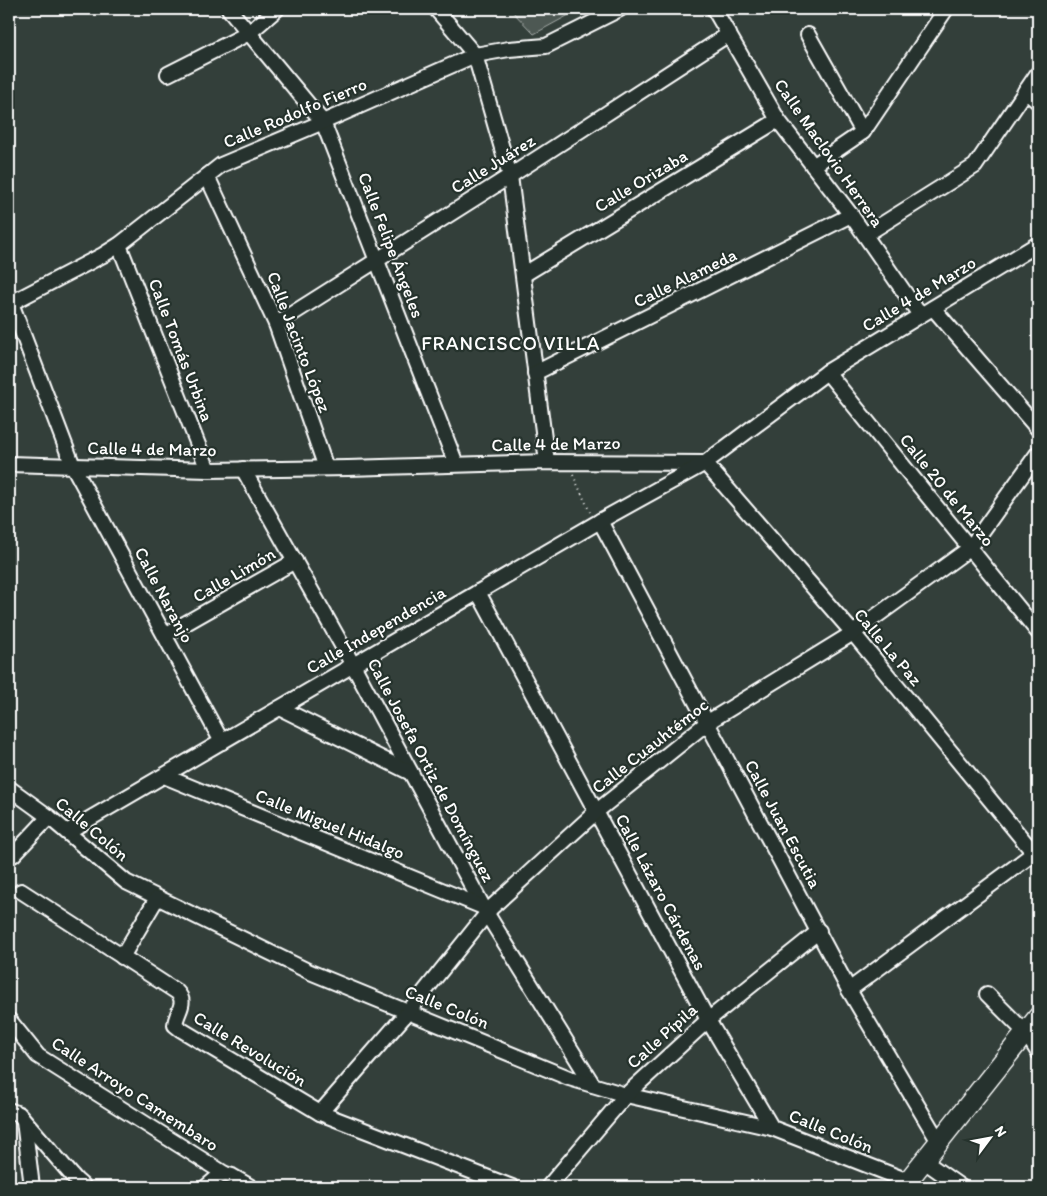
<svg xmlns="http://www.w3.org/2000/svg" width="1047" height="1196" viewBox="0 0 1047 1196" font-family="Itim,sans-serif">
<rect width="100%" height="100%" fill="#333f3a"/>
<filter id="ink" filterUnits="userSpaceOnUse"><feTurbulence type="fractalNoise" baseFrequency=".02" numOctaves="2"/><feDisplacementMap in="SourceGraphic" scale="10" xChannelSelector="R" yChannelSelector="G"/><feConvolveMatrix kernelMatrix="1 2 1 2 8 2 1 2 1" color-interpolation-filters="sRGB"/></filter>
<g filter="url(#ink)">
<path fill="#4d5853" stroke="#a6aca9" d="M 510,9 L 580,9 L 534,34 Z"/>
<g fill="none" stroke-linecap="round" stroke-linejoin="round">
<defs>
<g id="street">
<path d="M 229,9 L 323,122 L 456,464"/>
<path d="M 436,9 L 475,55 L 510,176 L 547,462"/>
<path d="M 714,9 L 778,120 L 851,215 L 920,315"/>
<path d="M 808,35 L 863,132"/>
<path d="M 168,74 L 249,33 L 277,9"/>
<path d="M 1025,91 L 1038,102"/>
<path d="M 813,166 L 863,132 L 946,9"/>
<path d="M 207,176 L 276,324 L 326,468"/>
<path d="M 865,235 L 975,166 L 1038,73"/>
<path d="M 119,245 L 208,470"/>
<path d="M 523,275 L 778,120"/>
<path d="M 11,303 L 73,466 L 222,742"/>
<path d="M 9,304 L 103,255 L 119,245 L 221,165 L 323,122 L 475,55 L 509,49 L 546,46 L 620,9"/>
<path d="M 933,308 L 1038,429"/>
<path d="M 276,324 L 510,176 L 729,34"/>
<path d="M 827,372 L 1038,632"/>
<path d="M 535,373 L 851,215"/>
<path d="M 705,463 L 853,633 L 1038,858"/>
<path d="M 9,464 L 208,470 L 348,468 L 547,462 L 704,463"/>
<path d="M 243,469 L 353,665 L 487,914 L 593,1085"/>
<path d="M 600,521 L 849,990 L 939,1142"/>
<path d="M 478,592 L 708,1020 L 772,1128"/>
<path d="M 165,635 L 295,561"/>
<path d="M 280,708 L 411,773"/>
<path d="M 164,776 L 483,907"/>
<path d="M 9,788 L 49,817 L 126,882 L 310,972 L 569,1078 L 626,1095 L 772,1128 L 908,1181"/>
<path d="M 67,832 L 600,521 L 705,463 L 827,372 L 1038,244"/>
<path d="M 13,855 L 49,817"/>
<path d="M 21,891 L 177,992 C 188,1003 176,1012 175,1025 L 180,1029 L 320,1113 L 512,1187"/>
<path d="M 122,957 L 157,898"/>
<path d="M 849,990 L 1034,853"/>
<path d="M 987,994 L 1026,1033 L 1038,1052"/>
<path d="M 9,1020 L 38,1056 L 225,1174 L 232,1176 L 251,1187"/>
<path d="M 9,1110 L 19,1114 L 76,1180 L 84,1187"/>
<path d="M 320,1113 L 408,1012 L 492,907 L 597,811 L 708,722 L 853,633 L 970,548 L 1038,453"/>
<path d="M 24,1121 L 32,1187"/>
<path d="M 924,1161 L 961,1187"/>
<path d="M 206,1187 L 219,1176 L 225,1174"/>
<path d="M 548,1187 L 626,1095 L 708,1020 L 819,931"/>
</g>
<path id="secondary" d="M 903,1187 L 1038,1017"/>
</defs>
<use href="#street" stroke="#fff" stroke-width="18"/>
<use href="#secondary" stroke="#fff" stroke-width="22"/>
<path stroke="#fff" stroke-width="2" stroke-dasharray="1 4" stroke-linecap="butt" d="M 573,475 L 590,512"/>
<use href="#street" stroke="#26332d" stroke-width="14"/>
<use href="#secondary" stroke="#26332d" stroke-width="19"/>
</g>
</g>
<g text-anchor="middle" dominant-baseline="central" stroke-width="4.5" stroke-linejoin="round" paint-order="stroke">
<g font-size="18" fill="#fff" stroke="#26332d">
<text transform="translate(295 113) rotate(-23)">Calle Rodolfo Fierro</text>
<text transform="translate(829 153) rotate(55)">Calle Maclovio Herrera</text>
<text transform="translate(493 164) rotate(-32)">Calle Juárez</text>
<text transform="translate(641 181) rotate(-31)">Calle Orizaba</text>
<text transform="translate(391 245) rotate(69)">Calle Felipe Ángeles</text>
<text transform="translate(685 278) rotate(-26)">Calle Alameda</text>
<text transform="translate(919 294) rotate(-31)">Calle 4 de Marzo</text>
<text transform="translate(299 342) rotate(69)">Calle Jacinto López</text>
<text transform="translate(181 350) rotate(69)">Calle Tomás Urbina</text>
<text transform="translate(556 444) rotate(-1)">Calle 4 de Marzo</text>
<text transform="translate(152 449) rotate(1)">Calle 4 de Marzo</text>
<text transform="translate(947 490) rotate(51)">Calle 20 de Marzo</text>
<text transform="translate(234 575) rotate(-30)">Calle Limón</text>
<text transform="translate(164 595) rotate(62)">Calle Naranjo</text>
<text transform="translate(376 630) rotate(-30)">Calle Independencia</text>
<text transform="translate(888 647) rotate(50)">Calle La Paz</text>
<text transform="translate(650 746) rotate(-38)">Calle Cuauhtémoc</text>
<text transform="translate(431 770) rotate(62)">Calle Josefa Ortiz de Domínguez</text>
<text transform="translate(330 824) rotate(22)">Calle Miguel Hidalgo</text>
<text transform="translate(783 824) rotate(62)">Calle Juan Escutia</text>
<text transform="translate(92 829) rotate(40)">Calle Colón</text>
<text transform="translate(661 892) rotate(62)">Calle Lázaro Cárdenas</text>
<text transform="translate(447 1007) rotate(22)">Calle Colón</text>
<text transform="translate(662 1036) rotate(-42)">Calle Pípila</text>
<text transform="translate(250 1049) rotate(31)">Calle Revolución</text>
<text transform="translate(135 1094) rotate(33)">Calle Arroyo Camembaro</text>
<text transform="translate(831 1131) rotate(22)">Calle Colón</text>
</g>
<g font-size="20" letter-spacing="1" fill="#fff" stroke="#26332d">
<text x="511" y="343">FRANCISCO VILLA</text>
</g>
</g>
<rect width="1047" height="1196" fill="none" stroke="#26332d" stroke-width="30"/>
<rect x="15" y="15" width="1017" height="1166" fill="none" stroke="#fff" stroke-width="2" filter="url(#ink)"/>
<g transform="translate(990 1138) rotate(58)" stroke="#26332d" stroke-width="4" paint-order="stroke">
<path d="M0-4L9 19L0 12L-9 19Z" fill="#ffffff"/>
<text y="-8" font-size="14" font-weight="bold" text-anchor="middle" fill="#ffffff">N</text>
</g>
</svg>
